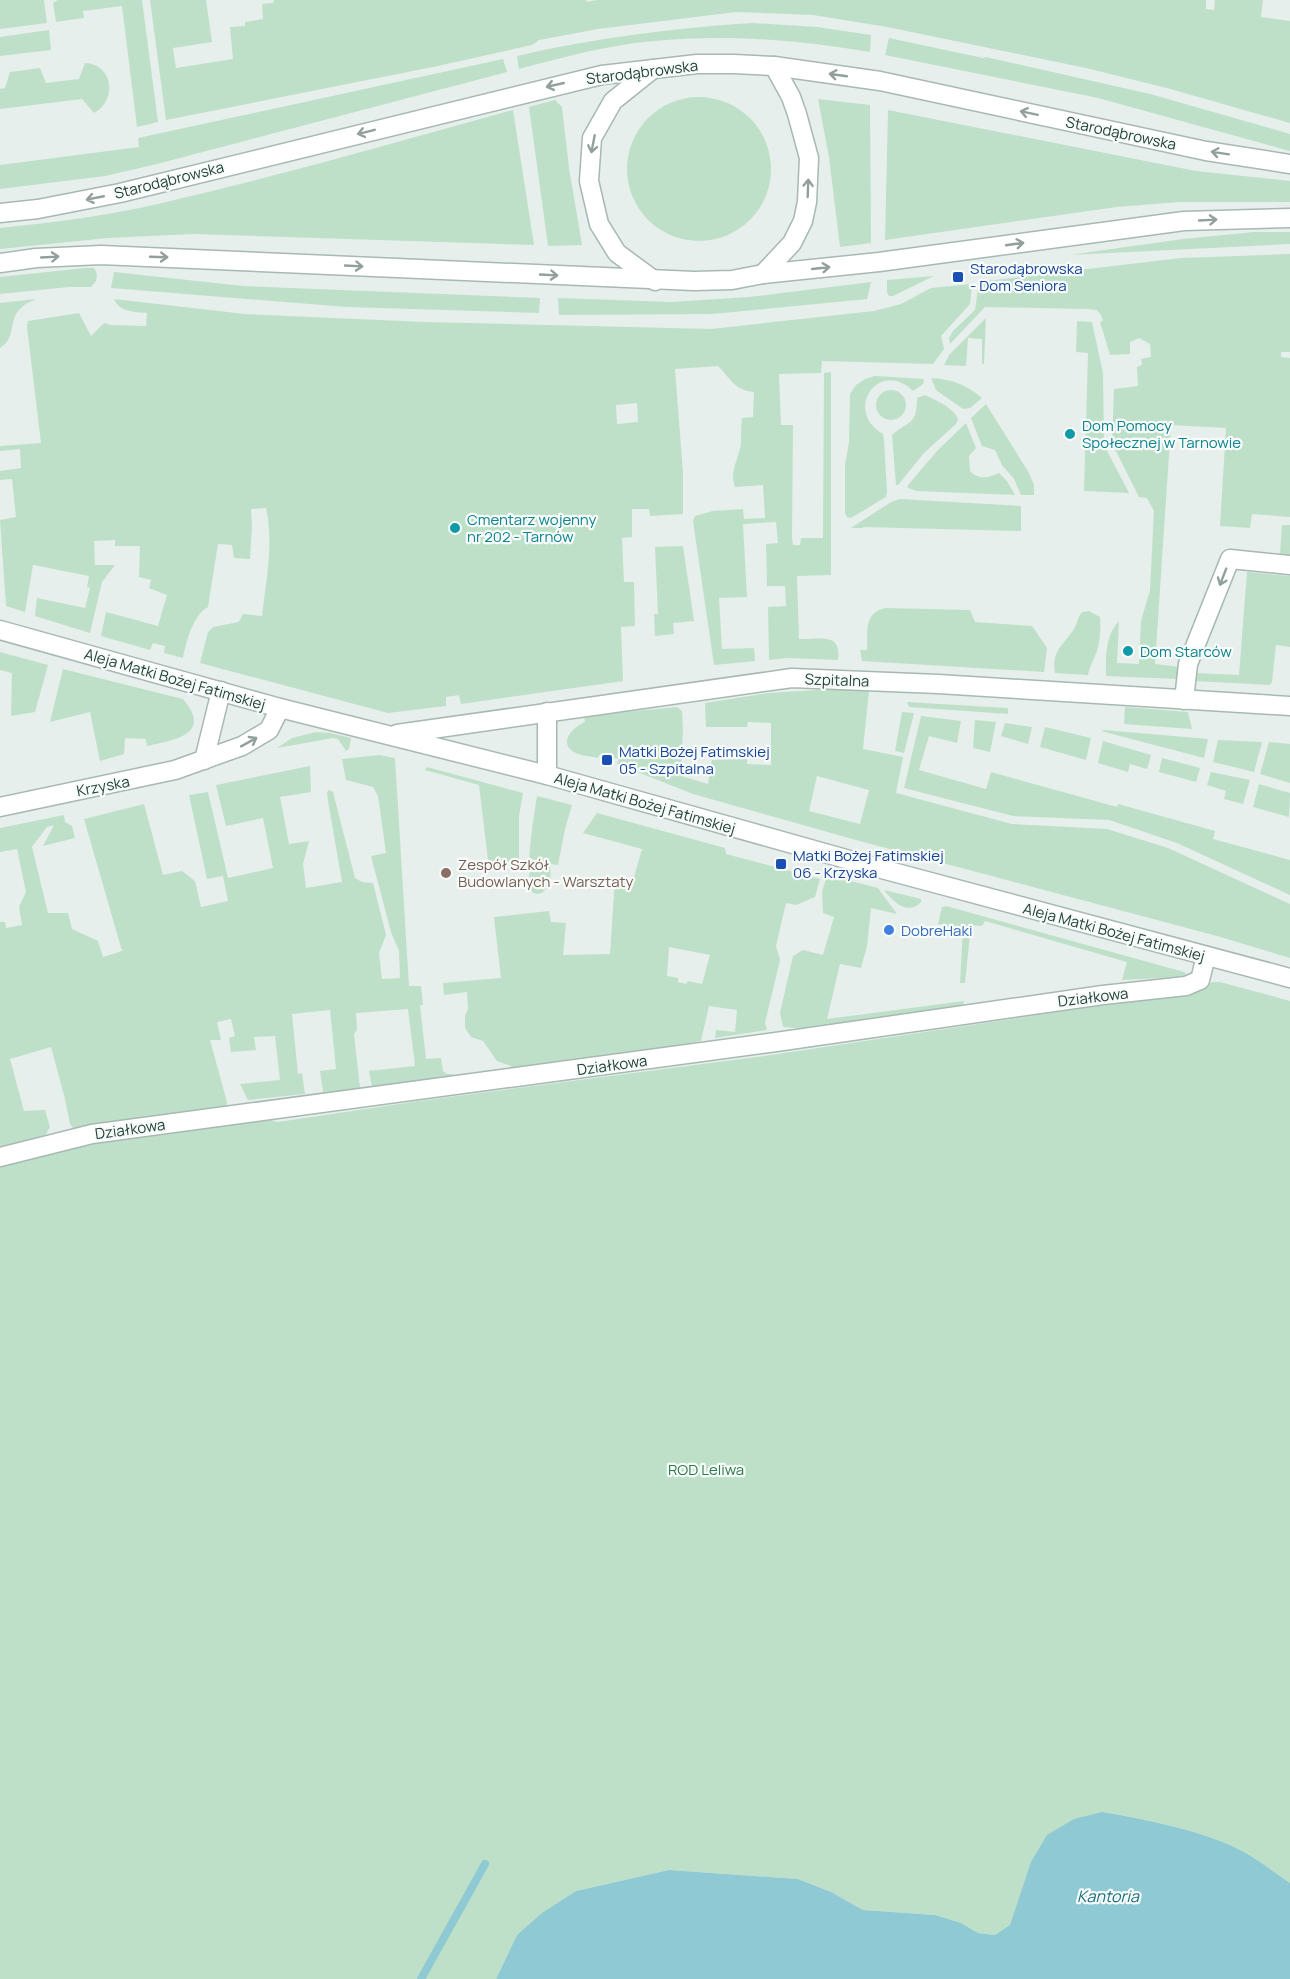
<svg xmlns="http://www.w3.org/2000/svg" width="1290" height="1979" viewBox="0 0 1290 1979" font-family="Manrope,sans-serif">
<rect width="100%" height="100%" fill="#e6efeb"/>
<g fill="#bfe0c8" fill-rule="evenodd">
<path d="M 0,0 L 44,0 L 47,23 L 0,29 Z"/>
<path d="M 58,0 L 142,0 L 158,122 L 137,127 L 122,6 L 83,11 L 84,18 L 56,22 L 53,3 Z"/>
<path d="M 150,0 L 206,0 L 212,42 L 173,48 L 176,68 L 233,59 L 230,27 L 245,26 L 245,22 L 263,19 L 262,4 L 273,3 L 274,0 L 586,0 L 587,2 L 597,0 L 1206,0 L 1206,9 L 1214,10 L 1215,0 L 1263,0 L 1261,17 L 1290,21 L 1290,123 L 1167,88 L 1086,68 L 887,27 L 813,15 L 736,12 L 598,29 L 539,40 L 532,45 L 433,67 L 166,120 Z"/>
<path d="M 752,23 L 817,27 L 871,35 L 870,52 C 798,40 727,34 654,41 C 608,45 563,57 519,69 L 517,56 C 594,38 673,28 752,23 Z"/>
<path d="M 49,30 L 51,50 L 0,56 L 0,37 Z"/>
<path d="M 889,38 L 983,58 L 986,57 L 1150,94 L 1290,134 L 1290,151 L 1098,98 L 885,55 Z"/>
<path d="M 503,59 L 507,72 L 157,164 L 105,176 L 0,189 L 0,165 L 139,147 L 138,138 Z"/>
<path d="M 85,63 C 113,64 118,100 94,113 L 82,99 L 0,109 L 0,89 L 5,88 L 10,72 L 40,68 L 46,83 L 79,79 Z"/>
<circle cx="699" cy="169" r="72"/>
<path d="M 818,99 L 870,105 L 871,243 L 840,247 L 829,157 Z"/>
<path d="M 555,100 L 562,107 L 569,168 L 582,245 L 548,246 L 529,107 Z"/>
<path d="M 513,110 L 534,245 L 193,234 L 108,238 L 0,249 L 0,228 C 54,222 108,216 162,203 C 280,176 396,142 513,110 Z"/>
<path d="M 888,110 L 1196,171 L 1290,181 L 1290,202 L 1179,202 L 1117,207 L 885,240 Z"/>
<path d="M 1254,232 L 1290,232 L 1290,244 L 1069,255 L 1183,239 Z"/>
<path d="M 1290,254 L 1290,352 L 1281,352 L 1281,357 L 1290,358 L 1290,517 L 1252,514 L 1250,528 L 1220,526 L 1226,428 L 1171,425 L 1155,664 L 1180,667 L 1176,679 L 1106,676 C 1106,656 1105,636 1119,621 L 1117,663 L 1139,664 L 1141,621 L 1150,590 L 1154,511 L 1147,498 L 1139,497 L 1112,443 L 1114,389 L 1138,386 L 1137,367 L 1142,365 L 1141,359 L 1151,357 L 1150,344 L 1139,338 L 1130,342 L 1130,354 L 1110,355 L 1100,322 L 1103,321 L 1101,315 L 1097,310 L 1086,309 L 985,307 L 950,344 L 949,338 L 953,331 L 975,310 L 979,282 L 1181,258 Z"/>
<path d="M 85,268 L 94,268 L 97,274 L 96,281 L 91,287 L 69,287 L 0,294 L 0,277 Z"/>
<path d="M 114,272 L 243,286 L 540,298 L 539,313 L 347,307 L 111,288 Z"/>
<path d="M 934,276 L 893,296 L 889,296 L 887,292 L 887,280 Z"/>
<path d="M 871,282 L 867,299 L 713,314 L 559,315 L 558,298 L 672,302 L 749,297 Z"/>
<path d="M 972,284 L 970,304 L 941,336 L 944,349 L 933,364 L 822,361 L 821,373 L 779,374 L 781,425 L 793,425 L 792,538 L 793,545 L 800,545 L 801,538 L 823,538 L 824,373 L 831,372 L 831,575 L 797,576 L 799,639 C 818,640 842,631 838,660 L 788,658 L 769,660 L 768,607 L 786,606 L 785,586 L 767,586 L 766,544 L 778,543 L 776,522 L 743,524 L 747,597 L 719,598 L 722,649 L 754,648 L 755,661 L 714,665 L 693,521 L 695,516 L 713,511 L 743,509 L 744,519 L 765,518 L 765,515 L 763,485 L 735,487 C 729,471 739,459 741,443 C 741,435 741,426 742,418 L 753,417 L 754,392 C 734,390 732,380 718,366 L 675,369 L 683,473 L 683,514 L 650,516 L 649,509 L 632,509 L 632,537 L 622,538 L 624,582 L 634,582 L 635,626 L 621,627 L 623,681 L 461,704 L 459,695 L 446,697 L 446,706 L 388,713 L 200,663 L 208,632 L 213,627 L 239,622 L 243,614 L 262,616 C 266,581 274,543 266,508 L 251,509 L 252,526 L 250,559 L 234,558 L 232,545 L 218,544 L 208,607 C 193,615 186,642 183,658 L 164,653 L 165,646 L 153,643 L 150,650 L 101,636 L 106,612 L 158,626 L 167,595 L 149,588 L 151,580 L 139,577 L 140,546 L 115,546 L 115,540 L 94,541 L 95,565 L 115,565 L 102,582 L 90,633 L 35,616 L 37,598 L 85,608 L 90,588 L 87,587 L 89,576 L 33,565 L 25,612 L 6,606 L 0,520 L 16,517 L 12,479 L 0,480 L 0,471 L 21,468 L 20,449 L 0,451 L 0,446 L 41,443 L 27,327 L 28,321 L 79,313 L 91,336 L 104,323 L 111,325 L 146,326 L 147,313 C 135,312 119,312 114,299 L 245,314 L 425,322 L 711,329 L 874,311 L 901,304 L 931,288 ZM 637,403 L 638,422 L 617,424 L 616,405 Z"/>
<path d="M 36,299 C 0,314 22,334 0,348 L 0,303 Z"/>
<path d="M 986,318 L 984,364 L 982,364 L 982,339 L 968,338 L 966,366 L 944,365 L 949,355 Z"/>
<path d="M 1077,321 L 1092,322 L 1103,373 L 1104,445 L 1129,493 L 1084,491 L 1088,353 L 1076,352 Z"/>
<path d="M 875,376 L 924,379 L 923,384 L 913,391 C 880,358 842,410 883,434 L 884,440 L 887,492 L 886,497 L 851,518 L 847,517 L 845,513 L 845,465 L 849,442 L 850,394 L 856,385 L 865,379 Z"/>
<path d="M 931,378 C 951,379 967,385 982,398 L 970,408 L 963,409 L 936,390 Z"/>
<circle cx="891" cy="405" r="15"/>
<path d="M 925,395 C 936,400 954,408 958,419 L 956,424 L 924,453 L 898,485 L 896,485 L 892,435 C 909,420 917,426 917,398 Z"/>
<path d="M 986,404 L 1029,473 L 1034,485 L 1034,495 L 1021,495 L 1014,479 L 1002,465 L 995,450 L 982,446 L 971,418 Z"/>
<path d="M 966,423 L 976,448 L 969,456 L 970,471 C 979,480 988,478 999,473 L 1007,481 L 1015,495 L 917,491 L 908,488 L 908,485 L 938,450 Z"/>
<path d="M 900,499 L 1021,506 L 1021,531 L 863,527 L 863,528 L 851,528 L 891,502 Z"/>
<path d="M 1282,525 L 1290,525 L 1290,555 L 1280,554 Z"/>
<path d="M 683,546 L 694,621 L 673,623 L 674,634 L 655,636 L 654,614 L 658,614 L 655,547 Z"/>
<path d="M 1247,572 L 1290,576 L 1290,647 L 1276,645 L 1272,682 L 1270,685 L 1195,681 L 1195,673 L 1239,675 Z"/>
<path d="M 885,608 L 970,610 L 975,622 L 1032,626 L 1047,648 L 1044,672 L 862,661 L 860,650 L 867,650 C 868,632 863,614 885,608 Z"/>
<path d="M 1089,611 L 1100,617 C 1101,629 1100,645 1095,656 C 1092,663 1089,668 1088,675 L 1055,673 C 1051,647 1067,644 1076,625 C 1078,620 1078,617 1082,612 Z"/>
<path d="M 0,652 L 48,665 L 35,712 L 11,716 L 12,673 L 0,670 Z"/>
<path d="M 63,669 L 183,699 C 213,734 175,740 147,746 L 146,739 L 125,738 L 124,754 L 100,761 L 90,712 L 50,722 Z"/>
<path d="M 849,688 L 885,689 L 884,691 L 869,691 L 863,749 L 903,757 L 896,793 L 1012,824 L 1107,829 L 1168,848 L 1290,904 L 1290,958 L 1217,936 L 856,840 L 693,794 L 617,764 L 619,759 L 599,755 L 598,758 C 591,756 580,756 574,752 C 557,742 575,726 585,722 L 584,716 L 677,707 L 682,711 L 683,729 L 681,776 L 708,784 L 712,760 L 747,759 L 747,764 L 771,765 L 771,723 L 748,722 L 747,727 L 706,727 L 705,703 L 769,693 ZM 817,776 L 869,790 L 860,824 L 809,811 Z"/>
<path d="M 907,702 L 1008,708 L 1008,714 L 909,707 Z"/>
<path d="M 1125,707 L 1188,712 L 1192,729 L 1124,724 Z"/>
<path d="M 902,712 L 914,713 L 904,753 L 895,751 Z"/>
<path d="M 921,716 L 961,721 L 957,743 L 929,736 L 919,770 L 986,789 L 991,772 L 1117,807 L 1118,804 L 1215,831 L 1213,839 L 1290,860 L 1290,895 L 1177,843 L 1109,820 L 1013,816 L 904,788 Z"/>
<path d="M 975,720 L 996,722 L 990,752 L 973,748 Z"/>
<path d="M 1005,723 L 1032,727 L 1028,744 L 1001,736 Z"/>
<path d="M 1045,727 L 1091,738 L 1086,760 L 1040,747 Z"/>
<path d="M 1104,730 L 1208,739 L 1204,758 L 1101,731 Z"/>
<path d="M 316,732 L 330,733 L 351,738 L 349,749 L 346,751 L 338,739 L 333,738 L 277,748 L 292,738 Z"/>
<path d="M 1218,740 L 1262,742 L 1254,772 L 1213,762 Z"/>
<path d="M 1103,741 L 1151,755 L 1147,769 L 1130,764 L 1128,772 L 1098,763 Z"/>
<path d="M 1269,742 L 1290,744 L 1290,783 L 1260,774 Z"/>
<path d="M 379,755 L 395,758 L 409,986 L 421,986 L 423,1005 L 420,1005 L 426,1059 L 441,1058 L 443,1071 L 447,1074 L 453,1074 L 454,1078 L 372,1087 L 369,1071 L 415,1066 L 408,1009 L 356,1013 L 357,1030 L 354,1034 L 360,1088 L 323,1092 L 320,1071 L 336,1069 L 330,1010 L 292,1014 L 298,1074 L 302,1073 L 305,1094 L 248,1100 L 240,1084 L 280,1080 L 275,1036 L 254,1037 L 256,1050 L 231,1052 L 229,1038 L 235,1036 L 231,1019 L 217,1022 L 221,1040 L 210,1040 L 227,1102 L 227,1109 L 75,1131 L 70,1124 L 65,1099 L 51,1047 L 10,1059 L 24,1111 L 45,1110 L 50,1127 L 45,1136 L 0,1148 L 0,922 L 5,922 L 6,928 L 22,925 L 19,907 L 26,892 L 17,849 L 0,852 L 0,828 L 64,815 L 65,822 L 72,826 L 75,838 L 43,846 L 54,825 L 47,827 L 32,847 L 48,913 L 68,913 L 72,929 L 98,941 L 103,957 L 122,951 L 84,819 L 144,804 L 163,875 L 182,871 L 195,881 L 201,907 L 228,901 L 223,876 L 207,879 L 189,795 L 208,792 L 228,878 L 273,868 L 263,818 L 226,826 L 216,785 L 310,766 L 311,792 L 280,797 L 289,844 L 309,841 L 303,864 L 306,888 L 342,882 L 328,801 L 327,792 L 329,790 L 333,792 L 355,878 L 362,882 L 373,883 L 386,935 L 379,953 L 382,979 L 400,978 L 399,951 L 391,932 L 371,856 L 386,853 L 378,796 L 373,787 L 346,780 L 342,759 Z"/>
<path d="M 1162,758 L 1200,768 L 1196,782 L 1159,772 Z"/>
<path d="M 427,767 L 523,793 L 519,816 L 519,860 L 517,865 L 489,868 L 479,785 L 425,770 Z"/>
<path d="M 1211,772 L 1250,780 L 1243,804 L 1224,799 L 1226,791 L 1207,785 Z"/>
<path d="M 1259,784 L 1290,793 L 1289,817 L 1253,807 Z"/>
<path d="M 537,796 L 572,805 L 565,829 L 558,865 L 550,864 L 551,889 L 546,889 L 542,893 L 536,894 L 532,892 C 525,865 533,823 537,796 Z"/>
<path d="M 597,813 L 725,848 L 726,854 L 820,879 L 815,897 L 796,905 L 786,903 L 776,946 L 780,960 L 765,1023 L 767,1030 L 715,1038 L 716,1030 L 735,1032 L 737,1010 L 709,1006 L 701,1041 L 589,1063 L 512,1072 L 511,1066 L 497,1061 L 483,1041 L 471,1037 L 465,1028 L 465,1016 L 468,1009 L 467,992 L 444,995 L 443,983 L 501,978 L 494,917 L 549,911 L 551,922 L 566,923 L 563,955 L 610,954 L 615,879 L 632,884 L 642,849 L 583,833 ZM 669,947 L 710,955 L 702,984 L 688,981 L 686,984 L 678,982 L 678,978 L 667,976 Z"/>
<path d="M 827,875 L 878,888 L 897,914 L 871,908 L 867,946 L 861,968 L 840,964 L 827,1019 L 964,1001 L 962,1008 L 813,1029 L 783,1027 L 780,1013 L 793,956 L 803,950 L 823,955 L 834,917 L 823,913 L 822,892 Z"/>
<path d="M 884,890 L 921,899 L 921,902 C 908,916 893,902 884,890 Z"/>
<path d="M 946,906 L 1184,972 L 1186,974 L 1181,977 L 1122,980 L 1127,962 L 985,921 L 982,926 L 971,925 L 965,983 L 960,983 L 963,929 L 938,924 L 942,907 Z"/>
<path d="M 1212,982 L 1220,982 L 1290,1001 L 1290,1883 C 1275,1873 1260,1861 1244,1852 C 1206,1831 1144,1819 1102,1812 L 1019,1901 L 1010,1926 L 995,1935 L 978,1933 L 961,1923 L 935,1915 L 863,1910 L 831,1892 L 798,1879 L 669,1870 L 576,1891 L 517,1935 L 496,1979 L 0,1979 L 0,1167 L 63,1150 L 138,1136 L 270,1120 L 278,1122 L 419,1101 L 771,1055 L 1199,991 Z"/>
</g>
<path fill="#8ec9d4" d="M 1102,1812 C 1144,1819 1206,1831 1244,1852 C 1260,1861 1275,1873 1290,1883 L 1290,1979 L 496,1979 L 517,1935 L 542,1913 L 576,1891 L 669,1870 L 798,1879 L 831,1892 L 863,1910 L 935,1915 L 961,1923 L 978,1933 L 995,1935 L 1010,1925 L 1031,1862 L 1047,1835 L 1074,1819 Z"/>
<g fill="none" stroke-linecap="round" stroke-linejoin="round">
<path stroke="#8ec9d4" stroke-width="8" d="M 421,1979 L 485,1864"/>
<defs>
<g id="minor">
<path d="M 653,69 L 613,101 L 592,138 L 589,181 L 599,224 L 617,253 L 655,281"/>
<path d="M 0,213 L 38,209 L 120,193 L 602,75 L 697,64 L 734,64 L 774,66 L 880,81 L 1206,151 L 1290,164"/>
<path d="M 0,263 L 36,258 L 101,255 L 694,281 L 732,280 L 763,274 L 879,262 L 1184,221 L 1290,218"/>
<path d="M 763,274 L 792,243 L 803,221 L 807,202 L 809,158 L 797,114 L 791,97 L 774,66"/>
<path d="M 0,630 L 280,708 L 547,775 L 878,868 L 1290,978"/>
<path d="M 1184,700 L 1188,664 L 1230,559 L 1290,565"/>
<path d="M 547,712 L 547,775"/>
<path d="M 397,734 L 792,678 L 938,684 L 1290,706"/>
<path d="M 204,760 L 221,691"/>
<path d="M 0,807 L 175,770 L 242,746 L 269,730 L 280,708"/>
<path d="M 0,1157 L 92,1134 L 776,1042 L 1103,995 L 1186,986 L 1200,980 L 1206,956"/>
</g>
</defs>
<use href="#minor" stroke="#a8b8b2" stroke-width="21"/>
<use href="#minor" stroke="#fff" stroke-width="18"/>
</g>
<defs><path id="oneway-shaft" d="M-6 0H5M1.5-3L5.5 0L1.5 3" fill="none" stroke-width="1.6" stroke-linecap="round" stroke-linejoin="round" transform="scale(1.5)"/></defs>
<g stroke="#92a09c">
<use href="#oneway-shaft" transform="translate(838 75) rotate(-172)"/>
<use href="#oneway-shaft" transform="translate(555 85) rotate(167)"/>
<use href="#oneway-shaft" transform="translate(1029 113) rotate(-168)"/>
<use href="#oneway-shaft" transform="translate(366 132) rotate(166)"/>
<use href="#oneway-shaft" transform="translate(593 144) rotate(101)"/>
<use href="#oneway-shaft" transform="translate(1220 153) rotate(-171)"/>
<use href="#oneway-shaft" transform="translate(808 188) rotate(-88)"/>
<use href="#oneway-shaft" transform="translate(95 198) rotate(169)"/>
<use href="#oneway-shaft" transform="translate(1208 220) rotate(-3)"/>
<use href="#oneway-shaft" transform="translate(1015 244) rotate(-8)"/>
<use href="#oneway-shaft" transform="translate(50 257) rotate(-3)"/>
<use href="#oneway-shaft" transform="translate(159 257) rotate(2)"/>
<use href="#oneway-shaft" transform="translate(354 266) rotate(3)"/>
<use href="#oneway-shaft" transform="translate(821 268) rotate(-6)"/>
<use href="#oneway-shaft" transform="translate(549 275) rotate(3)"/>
<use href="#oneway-shaft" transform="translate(1223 577) rotate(111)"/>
<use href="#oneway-shaft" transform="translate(249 742) rotate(-29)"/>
</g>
<g fill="#1a4fb4" stroke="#f7fbf9" stroke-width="2">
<rect x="952" y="271" width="12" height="12" rx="3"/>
<rect x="601" y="754" width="12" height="12" rx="3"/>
<rect x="775" y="858" width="12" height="12" rx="3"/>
</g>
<g fill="#0f9aa8" stroke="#f7fbf9" stroke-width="2">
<circle cx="1070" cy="434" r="6"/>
<circle cx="455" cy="528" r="6"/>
<circle cx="1128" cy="651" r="6"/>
</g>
<circle fill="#8d6e63" stroke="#f7fbf9" stroke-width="2" cx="446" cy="873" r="6"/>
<circle fill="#3f7fe0" stroke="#f7fbf9" stroke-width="2" cx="889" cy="930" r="6"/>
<g text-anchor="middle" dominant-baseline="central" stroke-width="4.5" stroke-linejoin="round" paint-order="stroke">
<g font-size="15" fill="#24423a" stroke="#f7fbf9">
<text transform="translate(642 72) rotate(-7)">Starodąbrowska</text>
<text transform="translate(1121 133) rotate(12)">Starodąbrowska</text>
<text transform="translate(169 180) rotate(-14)">Starodąbrowska</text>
<text transform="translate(175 679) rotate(16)">Aleja Matki Bożej Fatimskiej</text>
<text transform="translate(837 680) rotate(2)">Szpitalna</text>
<text transform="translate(103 786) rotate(-11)">Krzyska</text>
<text transform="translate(645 803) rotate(16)">Aleja Matki Bożej Fatimskiej</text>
<text transform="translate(1114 932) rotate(15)">Aleja Matki Bożej Fatimskiej</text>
<text transform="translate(1093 997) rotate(-7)">Działkowa</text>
<text transform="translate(612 1065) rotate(-8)">Działkowa</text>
<text transform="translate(130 1129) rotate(-8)">Działkowa</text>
</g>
<g font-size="15" fill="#164399" stroke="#f7fbf9" text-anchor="start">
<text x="970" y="268">Starodąbrowska<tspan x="970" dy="17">- Dom Seniora</tspan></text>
<text x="619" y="751">Matki Bożej Fatimskiej<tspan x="619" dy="17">05 - Szpitalna</tspan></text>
<text x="793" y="855">Matki Bożej Fatimskiej<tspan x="793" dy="17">06 - Krzyska</tspan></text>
</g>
<g font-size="15" fill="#0d838f" stroke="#f7fbf9" text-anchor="start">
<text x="1082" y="425">Dom Pomocy<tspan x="1082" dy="17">Społecznej w Tarnowie</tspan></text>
<text x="467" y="519">Cmentarz wojenny<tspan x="467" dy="17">nr 202 - Tarnów</tspan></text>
<text x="1140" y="651">Dom Starców</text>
</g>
<g font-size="15" fill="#785e54" stroke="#f7fbf9" text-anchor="start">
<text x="458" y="864">Zespół Szkół<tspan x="458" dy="17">Budowlanych - Warsztaty</tspan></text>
</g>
<g font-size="15" fill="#366cbe" stroke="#f7fbf9" text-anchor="start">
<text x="901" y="930">DobreHaki</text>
</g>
<g font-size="15" fill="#2d7a4b" stroke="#f7fbf9">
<text x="706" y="1469">ROD Leliwa</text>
</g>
<g font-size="16" font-style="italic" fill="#1c6f80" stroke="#f7fbf9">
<text x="1108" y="1896">Kantoria</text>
</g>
</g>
</svg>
